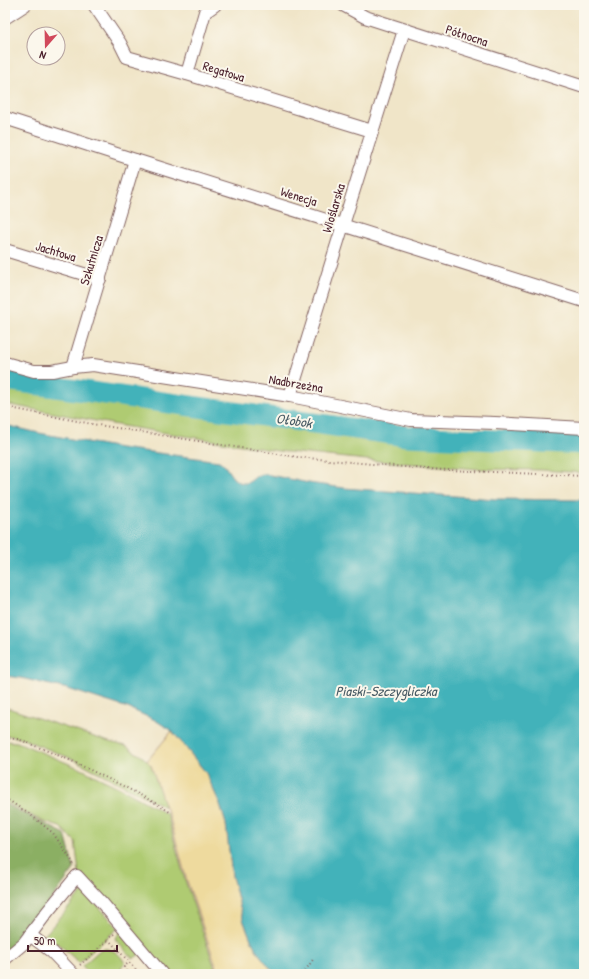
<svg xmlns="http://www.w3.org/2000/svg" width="589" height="979" viewBox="0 0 589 979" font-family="'Patrick Hand',sans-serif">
<rect width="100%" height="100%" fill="#fbf7ec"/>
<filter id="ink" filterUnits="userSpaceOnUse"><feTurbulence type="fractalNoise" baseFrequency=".025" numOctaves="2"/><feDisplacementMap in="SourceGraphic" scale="8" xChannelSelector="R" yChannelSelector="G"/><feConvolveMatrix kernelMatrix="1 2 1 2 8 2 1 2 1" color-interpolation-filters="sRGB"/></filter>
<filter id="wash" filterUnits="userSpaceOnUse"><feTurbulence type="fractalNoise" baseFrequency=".012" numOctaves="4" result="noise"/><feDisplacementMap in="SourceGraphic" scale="16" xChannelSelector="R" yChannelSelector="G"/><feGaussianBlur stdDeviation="0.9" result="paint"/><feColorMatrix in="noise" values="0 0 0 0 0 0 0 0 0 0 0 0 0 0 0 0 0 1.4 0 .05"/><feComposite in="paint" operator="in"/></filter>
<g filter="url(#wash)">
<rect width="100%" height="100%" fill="#f0e5c8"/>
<g fill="#afcb72" stroke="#7c754e">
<path d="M 5,386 L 50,394 L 141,408 L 276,426 L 362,440 L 407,445 L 558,448 L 584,449 L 584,473 L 542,470 L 477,469 L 377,461 L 278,451 L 123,426 L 5,404 Z"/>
<path d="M 5,707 L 109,742 L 126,746 L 144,758 L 151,765 L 165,807 L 75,760 L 20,738 L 5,735 Z"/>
<path d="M 5,741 L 17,742 L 79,768 L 120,788 L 167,814 L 184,877 L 217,974 L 167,974 L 79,873 L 75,841 L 60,827 L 44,822 L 5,802 Z"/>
<path d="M 84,890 L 118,928 L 79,963 L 58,943 L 55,946 L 43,937 Z"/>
<path d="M 121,931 L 140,954 L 133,959 L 115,939 Z"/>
<path d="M 101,949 C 113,948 119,953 125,963 L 121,967 L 123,971 L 121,974 L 88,974 L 82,966 Z"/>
</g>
<path fill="#8baf64" stroke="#6a6748" d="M 5,804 L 65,834 L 74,869 L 54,896 L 22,937 L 5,953 Z"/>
<path fill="#eeda9e" stroke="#9c7c64" d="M 172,731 L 187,749 L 206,773 L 220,804 L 226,824 L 232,876 L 244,922 L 252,942 L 259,954 L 275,974 L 219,974 L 186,878 L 169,815 L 165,807 L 151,765 L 147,761 Z"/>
<path fill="#42b2ba" stroke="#466872" d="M 5,425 L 39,433 L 120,448 L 219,461 C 229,466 229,480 242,483 C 252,485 254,473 265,474 L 309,483 L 344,488 L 496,499 L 584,500 L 584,974 L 275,974 L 259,954 L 252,942 L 244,922 L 232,876 L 226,824 L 220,804 L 206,773 L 187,749 L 172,731 L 155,720 L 128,708 L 68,689 L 46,684 L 21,678 L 5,676 Z"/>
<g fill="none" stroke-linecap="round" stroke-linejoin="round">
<path stroke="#42b2ba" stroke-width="21" d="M 5,380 L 406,436 L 584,444"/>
</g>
</g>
<g filter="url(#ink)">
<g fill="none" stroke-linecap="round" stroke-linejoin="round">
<defs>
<g id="minor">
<path d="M 94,5 L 120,43 L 127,57 L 187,74 L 372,131"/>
<path d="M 343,5 L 365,17 L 584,87"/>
<path d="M 5,18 L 25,5"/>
<path d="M 187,74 L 205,12 L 215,5"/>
<path d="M 5,118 L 135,160 L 584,301"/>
<path d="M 5,250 L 100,279"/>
<path d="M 5,363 L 34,371 L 52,371 L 73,367 L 93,365 L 290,396 L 411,420 L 495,423 L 584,428"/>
<path d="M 73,367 L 135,160"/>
<path d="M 290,396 L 343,225 L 404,30"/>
<path d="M 30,935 L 52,952 L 73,974"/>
<path d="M 5,959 L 24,943 L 48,911 L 77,876 L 103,904 L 162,974"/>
</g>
</defs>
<use href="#minor" stroke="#846462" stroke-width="14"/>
<g stroke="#846462" stroke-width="2" stroke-dasharray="1 3" stroke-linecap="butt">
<path d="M 5,407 L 92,424 L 297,457 L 426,469 L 584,476"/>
<path d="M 5,738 L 18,739 L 72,761 L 127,788 L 157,804 L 170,812"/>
<path d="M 5,798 L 32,816 L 53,833 L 72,861 L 74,866"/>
<path d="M 114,934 L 108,939 L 140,974"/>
<path d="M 80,965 L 108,940"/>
<path d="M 123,974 L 126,971 L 124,967 L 129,962"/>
<path d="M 303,974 L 314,958"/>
</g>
<use href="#minor" stroke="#fff" stroke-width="12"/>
</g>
</g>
<g text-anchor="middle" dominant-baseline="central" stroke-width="4" stroke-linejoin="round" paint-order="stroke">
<g font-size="13" fill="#4a1f2b" stroke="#fbf7ec">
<text transform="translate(467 35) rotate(18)">Północna</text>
<text transform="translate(224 71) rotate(17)">Regatowa</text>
<text transform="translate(299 196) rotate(17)">Wenecja</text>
<text transform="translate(333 208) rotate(-73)">Wioślarska</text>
<text transform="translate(56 251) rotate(17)">Jachtowa</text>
<text transform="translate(91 260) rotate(-73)">Szkutnicza</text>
<text transform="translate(296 383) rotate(10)">Nadbrzeżna</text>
</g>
<g font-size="14" font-style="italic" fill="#475a64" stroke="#fbf7ec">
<text transform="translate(294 420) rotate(8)">Ołobok</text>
<text x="386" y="690">Piaski-Szczygliczka</text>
</g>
</g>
<rect width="589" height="979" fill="none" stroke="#fbf7ec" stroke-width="20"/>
<g transform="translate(46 46) rotate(200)"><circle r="19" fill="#fbf7ec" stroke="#b4a19f"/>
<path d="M0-3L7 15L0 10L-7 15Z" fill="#d1495b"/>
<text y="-6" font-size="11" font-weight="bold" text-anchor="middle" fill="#4a1f2b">N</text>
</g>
<path d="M28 945v6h89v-6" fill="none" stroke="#4a1f2b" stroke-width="2"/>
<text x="34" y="945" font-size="12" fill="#4a1f2b" stroke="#fbf7ec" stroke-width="3" paint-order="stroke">50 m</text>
</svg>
